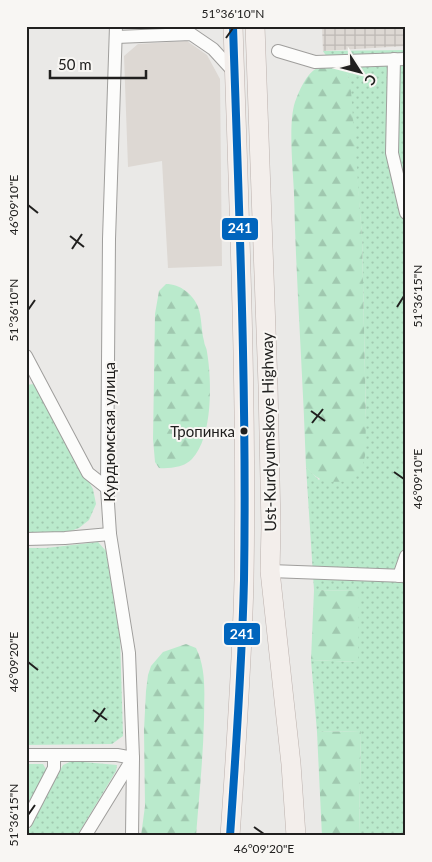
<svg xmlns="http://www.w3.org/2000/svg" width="432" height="862" viewBox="0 0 432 862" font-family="Lato,sans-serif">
<defs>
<pattern id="industrial-grid" width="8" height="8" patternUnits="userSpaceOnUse" patternTransform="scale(1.25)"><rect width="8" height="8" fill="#ddd8d3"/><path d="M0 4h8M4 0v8" fill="none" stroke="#bdb9b5"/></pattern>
<pattern id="grass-dots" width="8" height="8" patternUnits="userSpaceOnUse" patternTransform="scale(1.25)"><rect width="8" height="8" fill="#baeacc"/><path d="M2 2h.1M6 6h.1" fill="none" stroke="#a0c8af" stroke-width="1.8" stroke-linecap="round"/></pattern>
<pattern id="forest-firs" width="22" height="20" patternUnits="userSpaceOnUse" patternTransform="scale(1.25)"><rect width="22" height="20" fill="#baeacc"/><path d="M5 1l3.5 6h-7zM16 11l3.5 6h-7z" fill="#a0c8af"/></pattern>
</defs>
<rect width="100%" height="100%" fill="#eae9e7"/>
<path fill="#ddd8d3" d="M 187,41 L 207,55 L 220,79 L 222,266 L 168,268 L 162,161 L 128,167 L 124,56 L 138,44 Z"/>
<path fill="url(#industrial-grid)" d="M 322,26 L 406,26 L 406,46 L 323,51 Z"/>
<g fill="url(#grass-dots)">
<path d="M 406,50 L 406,836 L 359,836 L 361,731 L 317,732 L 311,660 L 358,662 L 358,591 L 314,590 L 306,467 L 319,480 L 366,422 L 362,236 L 348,75 L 332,65 L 323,51 Z"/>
<path d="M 34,384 L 93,489 L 96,504 L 89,520 L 79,528 L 63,534 L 26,534 L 26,385 Z"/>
<path d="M 98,542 L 106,551 L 120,637 L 123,736 L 112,744 L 26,745 L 26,548 L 46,548 Z"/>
<path d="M 72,761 L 117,765 L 116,771 L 77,836 L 26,836 L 63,765 Z"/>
<path d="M 26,764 L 43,764 L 47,771 L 26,811 Z"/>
</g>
<g fill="url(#forest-firs)">
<path d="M 332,65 L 340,68 L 348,75 L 351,91 L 362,236 L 366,421 L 365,456 L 362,468 L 352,481 C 330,482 321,485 306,467 C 303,375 296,284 294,193 C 293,170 288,123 295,102 C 299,91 306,74 317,68 C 321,66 327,65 332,65 Z"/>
<path d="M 166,284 C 180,284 193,294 198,307 C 202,317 201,330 204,341 C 204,345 207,348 207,352 C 212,381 213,437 192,459 C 185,467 169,469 159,468 L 155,462 L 153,439 L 155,314 L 159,291 Z"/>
<path d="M 314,590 L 359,591 L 358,662 L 311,660 Z"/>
<path d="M 186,644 L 196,648 C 207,670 204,696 204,720 C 203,759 199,797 196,836 L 141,836 L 145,806 L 144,730 L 146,691 L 148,675 L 151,666 L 163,652 Z"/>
<path d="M 361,731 L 359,836 L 322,836 L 317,732 Z"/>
</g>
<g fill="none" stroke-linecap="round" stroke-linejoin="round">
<defs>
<g id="street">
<path d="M 116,26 L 109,239 L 107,488 L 110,534 L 129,653 L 133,758 L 132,836"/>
<path d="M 116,37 L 191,34 L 213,49 L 235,73"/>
<path d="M 278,51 L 315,62 L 406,59"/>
<path d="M 394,59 L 392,153 L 406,213"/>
<path d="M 26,356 L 88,473 L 107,488"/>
<path d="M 26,539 L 65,538 L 110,534"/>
<path d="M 270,571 L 406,576"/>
<path d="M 399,576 L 406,556"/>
<path d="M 26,755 L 117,755 L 133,758 L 85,836"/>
<path d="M 26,822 L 54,768 L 54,755"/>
</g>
<g id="primary">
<path d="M 255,26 L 268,385 L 271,527 L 270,571 L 291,764 L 296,836"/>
<path d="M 230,836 C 236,750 242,665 244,580 C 247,395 239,210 233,26"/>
</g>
</defs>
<use href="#street" stroke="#9f9e9c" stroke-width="14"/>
<use href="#primary" stroke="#bcb1ad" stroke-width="20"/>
<use href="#street" stroke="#fcfcfb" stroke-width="12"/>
<use href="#primary" stroke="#f3eeeb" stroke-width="19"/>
<defs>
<path id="bus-1" d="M 230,836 C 236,751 242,665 244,580 C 247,395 239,211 233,26"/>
</defs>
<use href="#bus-1" stroke="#f8f6f3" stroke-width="11"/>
<use href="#bus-1" stroke="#0065bd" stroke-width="8"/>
</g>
<path fill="none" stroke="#21201f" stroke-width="2" d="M 226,38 L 233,28M 28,205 L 38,213M 70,236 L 84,247M 72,249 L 82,234M 397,307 L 404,296M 28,310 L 35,300M 311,411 L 325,421M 312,423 L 323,409M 394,472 L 404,479M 28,662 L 38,670M 93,710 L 107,720M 95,722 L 105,708M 28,815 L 35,805M 254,827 L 264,834"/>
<circle fill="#21201f" stroke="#f8f6f3" stroke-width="2" cx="244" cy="431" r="4.5"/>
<g text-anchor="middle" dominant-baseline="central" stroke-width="4" stroke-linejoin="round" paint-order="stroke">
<g font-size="15" fill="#21201f" stroke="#f8f6f3" text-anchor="end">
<text x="235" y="431">Тропинка</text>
</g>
<g font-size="16" fill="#21201f" stroke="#f8f6f3">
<text transform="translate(108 432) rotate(-90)">Курдюмская улица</text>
<text transform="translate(268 432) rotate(-91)">Ust-Kurdyumskoye Highway</text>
</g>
</g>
<g stroke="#f8f6f3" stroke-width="2">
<rect x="221" y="217" width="38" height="24" rx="5" fill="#0065bd"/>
<rect x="223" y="622" width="38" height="24" rx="5" fill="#0065bd"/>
</g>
<g font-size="14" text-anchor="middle" font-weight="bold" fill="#fff">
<text x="240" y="233">241</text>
<text x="242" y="639">241</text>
</g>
<rect width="432" height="862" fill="none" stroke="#f8f6f3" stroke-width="55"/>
<g transform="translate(360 72) rotate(126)" stroke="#f8f6f3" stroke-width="4" paint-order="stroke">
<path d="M0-4L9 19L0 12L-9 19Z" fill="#21201f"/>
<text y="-8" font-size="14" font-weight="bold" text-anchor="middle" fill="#21201f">С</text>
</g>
<path d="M50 70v8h96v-8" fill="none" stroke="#21201f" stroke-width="2.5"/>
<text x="58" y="70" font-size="15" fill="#21201f" stroke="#f8f6f3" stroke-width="4" paint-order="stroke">50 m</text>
<rect x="28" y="28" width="376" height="806" fill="none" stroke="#21201f" stroke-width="2"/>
<g font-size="12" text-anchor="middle" fill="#21201f">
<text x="233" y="18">51°36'10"N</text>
<text transform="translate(14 205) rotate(-90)" y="4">46°09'10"E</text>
<text transform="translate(418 296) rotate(-90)" y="4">51°36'15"N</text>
<text transform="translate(14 310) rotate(-90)" y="4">51°36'10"N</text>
<text transform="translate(418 479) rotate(-90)" y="4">46°09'10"E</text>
<text transform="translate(14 662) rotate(-90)" y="4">46°09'20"E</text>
<text transform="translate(14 815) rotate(-90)" y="4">51°36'15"N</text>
<text x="264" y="853">46°09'20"E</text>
</g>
</svg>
